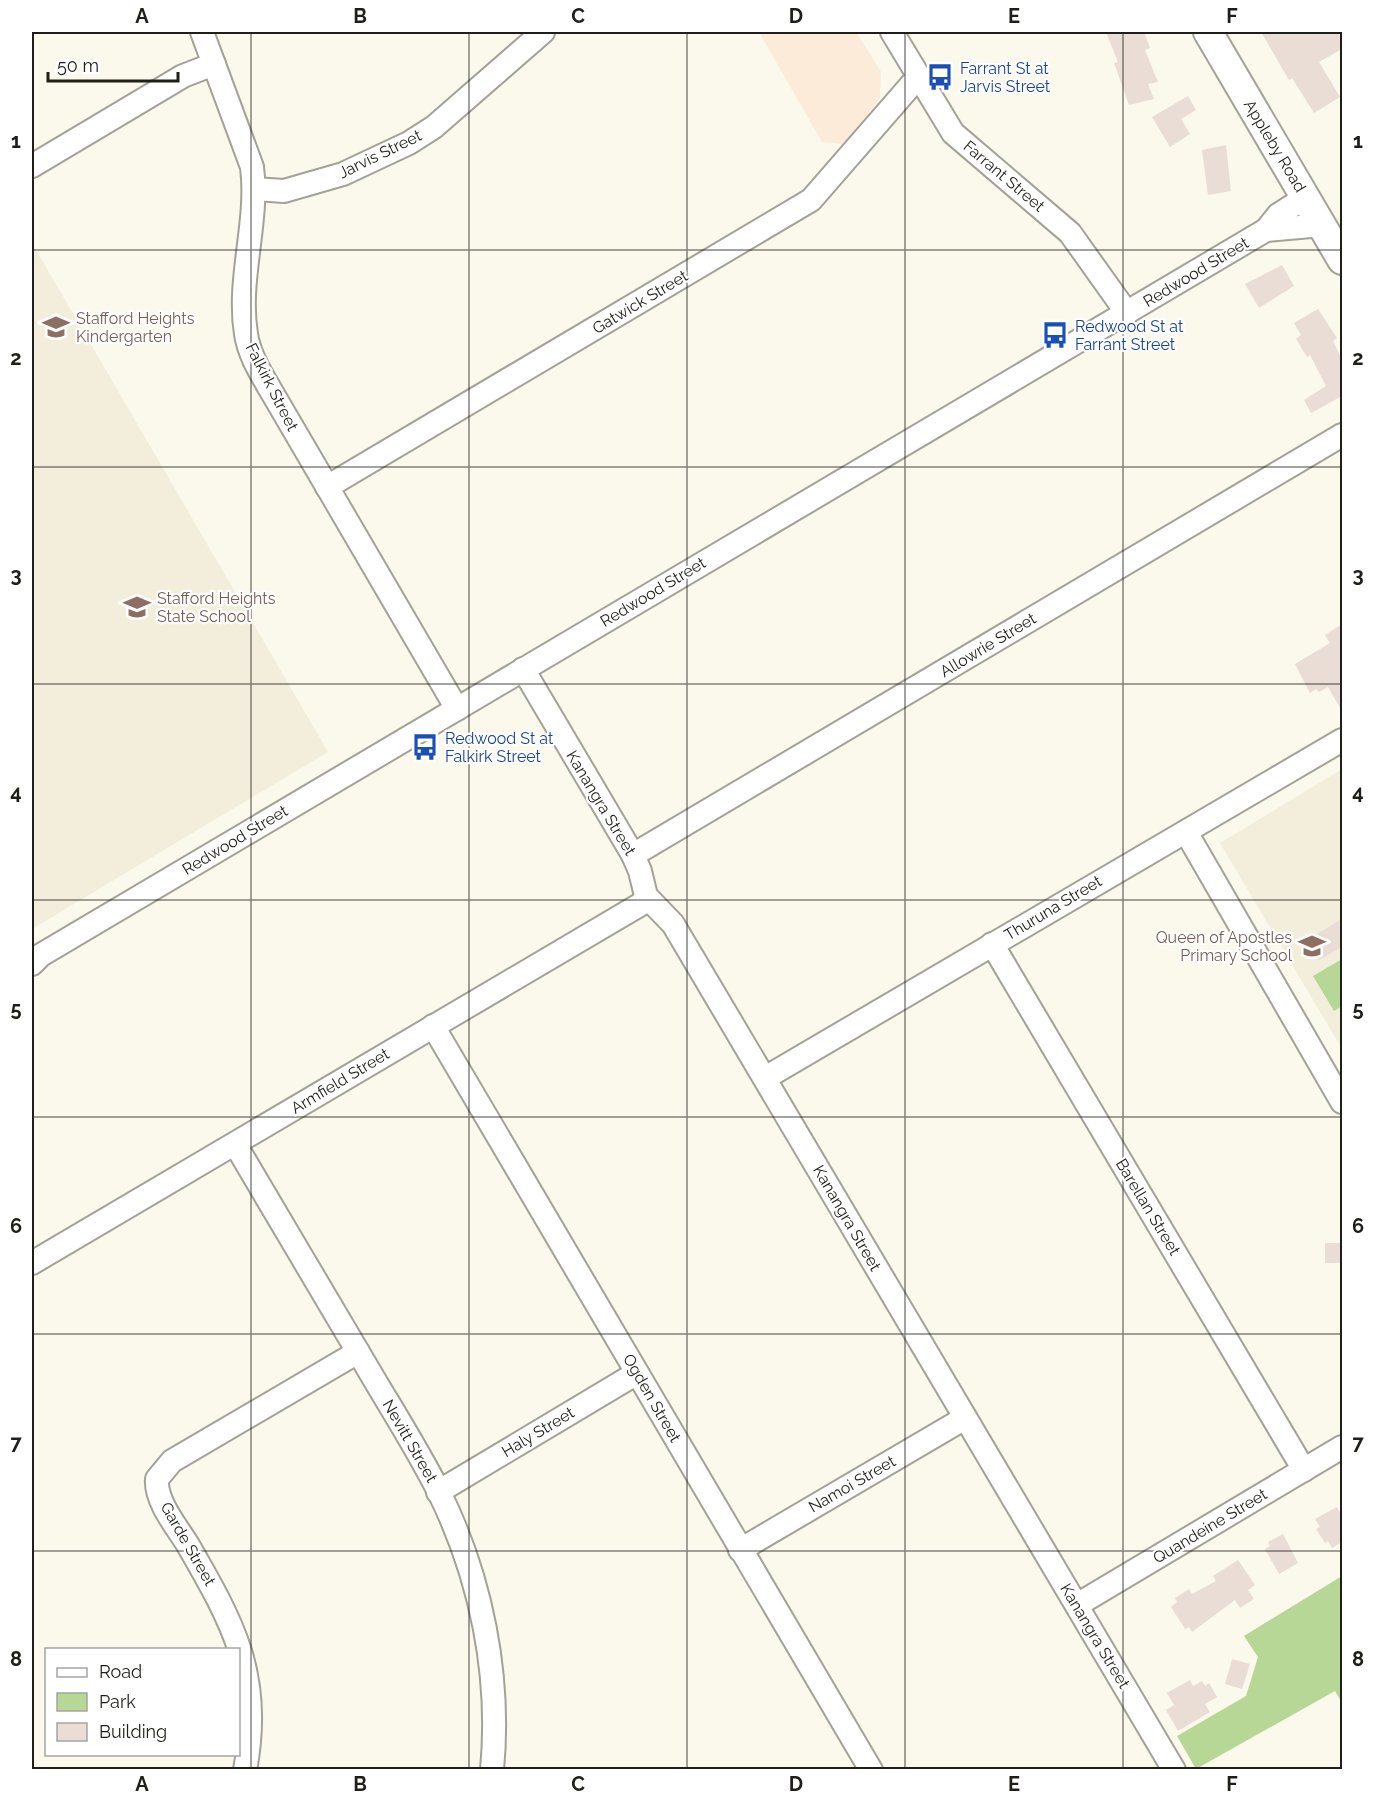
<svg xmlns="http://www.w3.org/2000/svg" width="1374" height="1801" viewBox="0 0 1374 1801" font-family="Raleway,sans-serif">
<rect width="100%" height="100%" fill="#fbf8ec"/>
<path fill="#fbebd8" d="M 759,32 L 856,32 L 881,72 L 880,98 L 844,144 L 822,142 Z"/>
<g fill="#f3eedb">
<path d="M 32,243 L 328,752 L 32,929 Z"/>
<path d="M 1342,769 L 1342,1049 L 1220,843 Z"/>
</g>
<g fill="#b6d795">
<path d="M 1342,959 L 1342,1006 L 1334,1011 L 1313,976 Z"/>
<path d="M 1342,1576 L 1342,1703 L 1335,1691 L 1196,1769 L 1177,1736 L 1246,1696 L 1258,1657 L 1244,1636 Z"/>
</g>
<g fill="#e9ddd6">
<path d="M 1106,32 L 1144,32 L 1150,48 L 1145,50 L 1158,82 L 1148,84 L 1154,99 L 1129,105 L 1114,63 L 1118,62 Z"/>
<path d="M 1261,32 L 1339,32 L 1342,49 L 1319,62 L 1340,97 L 1314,113 L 1292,78 L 1289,80 Z"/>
<path d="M 1188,96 L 1196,110 L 1181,119 L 1190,134 L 1170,147 L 1152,117 Z"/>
<path d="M 1226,145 L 1231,191 L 1208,195 L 1202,150 Z"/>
<path d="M 1282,265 L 1294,286 L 1259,308 L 1245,284 Z"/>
<path d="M 1318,309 L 1337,338 L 1333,341 L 1342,359 L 1342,396 L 1311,413 L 1304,400 L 1326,386 L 1310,355 L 1307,357 L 1296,339 L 1301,335 L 1294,323 Z"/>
<path d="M 1342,624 L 1342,711 L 1328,687 L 1319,692 L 1316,689 L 1310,693 L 1295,664 L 1330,643 L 1325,635 Z"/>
<path d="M 1342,919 L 1342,947 L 1319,960 L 1307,940 Z"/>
<rect x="1325" y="1243" width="17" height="20"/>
<path d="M 1337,1507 L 1342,1517 L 1342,1542 L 1332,1548 L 1328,1541 L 1325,1543 L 1316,1529 L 1320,1527 L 1315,1519 Z"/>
<path d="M 1283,1534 L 1298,1563 L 1279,1574 L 1265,1549 L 1270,1546 L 1268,1542 Z"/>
<path d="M 1238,1560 L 1255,1585 L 1248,1590 L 1254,1599 L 1240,1608 L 1235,1600 L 1192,1632 L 1189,1627 L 1185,1629 L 1171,1607 L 1177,1602 L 1175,1598 L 1189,1589 L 1192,1594 L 1216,1581 L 1213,1576 Z"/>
<path d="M 1232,1659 L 1250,1664 L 1242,1689 L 1225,1684 Z"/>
<path d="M 1190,1680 L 1193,1686 L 1202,1681 L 1205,1686 L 1209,1683 L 1217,1697 L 1205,1704 L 1210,1712 L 1178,1731 L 1166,1710 L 1174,1705 L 1167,1693 Z"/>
</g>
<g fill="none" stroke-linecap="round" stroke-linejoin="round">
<defs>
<g id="minor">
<path d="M 202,32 L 252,167 C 259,222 237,279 246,334 C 249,354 260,372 270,389 L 457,709"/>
<path d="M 892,32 L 953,133 L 1070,233 L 1127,313"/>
<path d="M 32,166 L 183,76 L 214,64"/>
<path d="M 254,189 L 284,191 L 343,174 L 409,143 L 434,127 L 543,32"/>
<path d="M 1266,230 L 1322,225"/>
<path d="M 327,487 L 811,200 L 918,77"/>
<path d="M 523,669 L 633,855 L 640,871 L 646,896 L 673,924 L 1174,1770"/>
<path d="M 1186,832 L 1342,1102"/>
<path d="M 633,855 L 1342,435"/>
<path d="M 992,944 L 1304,1470"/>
<path d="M 32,964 L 41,955 L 1266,230 L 1278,215 L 1306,197"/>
<path d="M 433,1026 L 871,1770"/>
<path d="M 765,1078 L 1342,740"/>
<path d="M 235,1144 C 278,1217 321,1289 364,1362 C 389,1405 417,1448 439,1492 C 481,1577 501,1675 492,1770"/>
<path d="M 32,1263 L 648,900"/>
<path d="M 438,1492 L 637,1373"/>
<path d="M 740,1550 L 965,1418"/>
<path d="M 1077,1605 L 1342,1447"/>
<path d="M 245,1770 C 263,1676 233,1623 188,1545 C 177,1527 155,1501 157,1479 L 172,1461 L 358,1352"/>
</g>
<path id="major" d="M 1208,32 L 1342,260"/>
</defs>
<use href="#minor" stroke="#a4a196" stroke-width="26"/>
<use href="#major" stroke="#a4a196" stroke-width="32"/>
<use href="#minor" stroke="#fff" stroke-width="22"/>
<use href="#major" stroke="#fff" stroke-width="28"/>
</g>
<path fill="none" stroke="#1f1e19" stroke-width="1.5" stroke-opacity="0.55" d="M 251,32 L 251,1770M 469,32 L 469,1770M 687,32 L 687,1770M 905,32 L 905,1770M 1123,32 L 1123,1770M 32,250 L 1342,250M 32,467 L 1342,467M 32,684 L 1342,684M 32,900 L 1342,900M 32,1117 L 1342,1117M 32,1334 L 1342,1334M 32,1551 L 1342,1551"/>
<defs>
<symbol id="bus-bare" viewBox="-9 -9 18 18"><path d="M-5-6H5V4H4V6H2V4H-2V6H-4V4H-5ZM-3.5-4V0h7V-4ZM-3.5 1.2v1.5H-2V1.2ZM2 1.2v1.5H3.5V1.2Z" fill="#1a4fb4" stroke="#fff" stroke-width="2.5" paint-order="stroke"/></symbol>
<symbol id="school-bare" viewBox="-9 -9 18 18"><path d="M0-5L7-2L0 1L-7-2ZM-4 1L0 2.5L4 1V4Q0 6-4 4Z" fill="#8d6e63" stroke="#fff" stroke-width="2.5" paint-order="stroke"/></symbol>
</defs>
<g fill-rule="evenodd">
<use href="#bus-bare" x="921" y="58" width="38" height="38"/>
<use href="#school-bare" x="37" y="308" width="38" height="38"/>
<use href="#bus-bare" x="1036" y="316" width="38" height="38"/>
<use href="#school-bare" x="118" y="588" width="38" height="38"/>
<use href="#bus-bare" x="406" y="728" width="38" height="38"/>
<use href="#school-bare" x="1293" y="927" width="38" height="38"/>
</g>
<g text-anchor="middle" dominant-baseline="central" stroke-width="4.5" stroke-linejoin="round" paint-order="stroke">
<g font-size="16" fill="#164399" stroke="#fff" text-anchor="start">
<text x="960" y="68">Farrant St at<tspan x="960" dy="18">Jarvis Street</tspan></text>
<text x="1075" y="326">Redwood St at<tspan x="1075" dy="18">Farrant Street</tspan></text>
<text x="445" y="738">Redwood St at<tspan x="445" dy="18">Falkirk Street</tspan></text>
</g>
<g font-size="16" fill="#1f1e19" stroke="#fff">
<text transform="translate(1275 146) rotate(59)">Appleby Road</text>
<text transform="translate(380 154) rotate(-26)">Jarvis Street</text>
<text transform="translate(1004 176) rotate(40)">Farrant Street</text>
<text transform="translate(1196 272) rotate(-31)">Redwood Street</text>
<text transform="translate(640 302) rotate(-31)">Gatwick Street</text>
<text transform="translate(272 387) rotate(63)">Falkirk Street</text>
<text transform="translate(653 592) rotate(-31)">Redwood Street</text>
<text transform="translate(988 645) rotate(-31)">Allowrie Street</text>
<text transform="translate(601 803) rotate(59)">Kanangra Street</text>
<text transform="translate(235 840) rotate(-31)">Redwood Street</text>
<text transform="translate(1053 908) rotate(-31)">Thuruna Street</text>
<text transform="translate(340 1081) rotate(-31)">Armfield Street</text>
<text transform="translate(1148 1207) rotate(59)">Barellan Street</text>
<text transform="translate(847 1218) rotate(60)">Kanangra Street</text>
<text transform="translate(652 1398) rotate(60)">Ogden Street</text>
<text transform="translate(538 1432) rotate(-31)">Haly Street</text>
<text transform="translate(410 1441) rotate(60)">Nevitt Street</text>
<text transform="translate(852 1484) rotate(-30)">Namoi Street</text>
<text transform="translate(1210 1526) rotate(-31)">Quandeine Street</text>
<text transform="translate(188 1544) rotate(60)">Garde Street</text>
<text transform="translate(1095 1636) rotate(59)">Kanangra Street</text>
</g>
<g font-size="16" fill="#785e54" stroke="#fff" text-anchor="start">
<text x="76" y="318">Stafford Heights<tspan x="76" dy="18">Kindergarten</tspan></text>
<text x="157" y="598">Stafford Heights<tspan x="157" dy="18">State School</tspan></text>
<text x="1292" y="937" text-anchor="end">Queen of Apostles<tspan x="1292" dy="18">Primary School</tspan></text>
</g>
</g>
<rect width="1374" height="1801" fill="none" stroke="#ffffff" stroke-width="66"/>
<rect x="45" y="1648" width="195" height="108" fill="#ffffff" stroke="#a5a5a3" stroke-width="1.5"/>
<rect x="57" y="1668" width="30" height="9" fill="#ffffff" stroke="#a5a5a3" stroke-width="1.5"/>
<text x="99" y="1678" font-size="18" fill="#1f1e19">Road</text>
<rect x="57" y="1693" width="30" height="18" fill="#b6d795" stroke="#a5a5a3" stroke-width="1.5"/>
<text x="99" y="1708" font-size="18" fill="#1f1e19">Park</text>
<rect x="57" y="1723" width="30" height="18" fill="#e9ddd6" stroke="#a5a5a3" stroke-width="1.5"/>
<text x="99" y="1738" font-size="18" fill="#1f1e19">Building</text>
<path d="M48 72v9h130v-9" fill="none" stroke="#1f1e19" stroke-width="3"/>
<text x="57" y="72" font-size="18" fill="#1f1e19" stroke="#ffffff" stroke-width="4.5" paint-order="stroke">50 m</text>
<rect x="33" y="33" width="1308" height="1735" fill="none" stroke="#1f1e19" stroke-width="2"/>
<g font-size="20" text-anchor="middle" font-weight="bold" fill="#1f1e19">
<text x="142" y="23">A</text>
<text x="360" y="23">B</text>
<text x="578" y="23">C</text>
<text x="796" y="23">D</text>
<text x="1014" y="23">E</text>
<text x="1232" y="23">F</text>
<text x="16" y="148">1</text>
<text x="1358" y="148">1</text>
<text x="16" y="365">2</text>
<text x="1358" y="365">2</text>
<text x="16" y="582">3</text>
<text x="1358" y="582">3</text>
<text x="16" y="799">4</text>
<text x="1358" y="799">4</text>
<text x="16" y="1016">5</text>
<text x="1358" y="1016">5</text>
<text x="16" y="1233">6</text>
<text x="1358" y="1233">6</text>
<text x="16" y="1450">7</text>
<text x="1358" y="1450">7</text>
<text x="16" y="1666">8</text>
<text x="1358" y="1666">8</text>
<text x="142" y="1791">A</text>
<text x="360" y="1791">B</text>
<text x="578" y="1791">C</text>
<text x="796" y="1791">D</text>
<text x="1014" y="1791">E</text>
<text x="1232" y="1791">F</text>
</g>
</svg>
